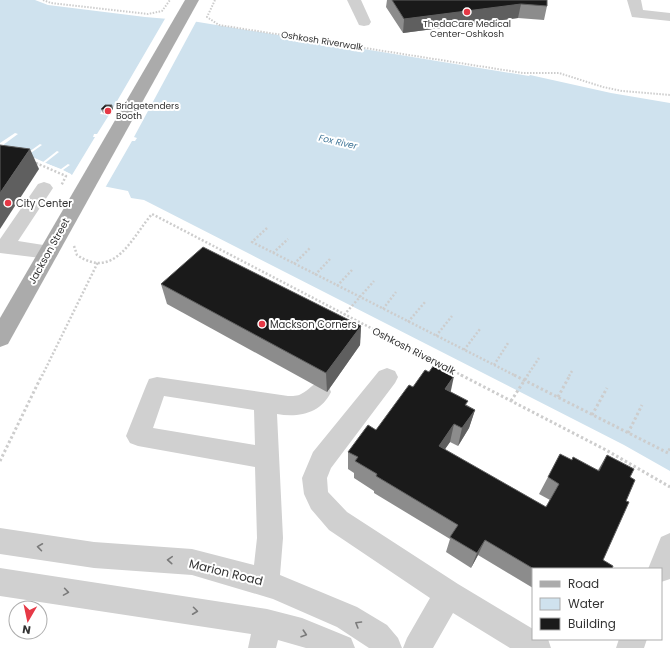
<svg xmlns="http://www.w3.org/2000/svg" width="670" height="648" viewBox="0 0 670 648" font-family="Poppins,sans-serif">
<rect width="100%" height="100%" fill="#fff"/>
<path fill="#cfe2ee" d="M 0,0 L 35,0 L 48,5 L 145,17 L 192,21 L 529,76 L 530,75 L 611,93 L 670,103 L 670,471 L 624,445 L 144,200 L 131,198 L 128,191 L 72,180 L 71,174 L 0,143 Z"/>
<path fill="#fff" d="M 166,17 L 197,20 L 134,137 L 137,138 L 135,141 L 132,141 L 105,188 L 72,182 L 70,176 L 0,145 L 0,143 L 15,133 L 18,134 L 3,145 L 26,154 L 40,144 L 42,145 L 28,155 L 43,162 L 57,151 L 59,152 L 45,163 L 61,169 L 68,164 L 70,165 L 63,170 L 72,175 L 95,137 L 93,137 L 94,134 L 97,134 L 109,115 L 100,114 L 104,107 L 113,108 Z"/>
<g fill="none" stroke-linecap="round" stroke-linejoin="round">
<g stroke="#cdcdcd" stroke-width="2" stroke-dasharray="1.5 1.5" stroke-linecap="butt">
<path d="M 43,0 L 51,3 L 148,14 L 162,11 L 170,0"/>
<path d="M 215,0 L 207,17 L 219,25 L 523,73 L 559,73 L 603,87 L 622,91 L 670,95"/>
<path d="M 33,162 L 39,164"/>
</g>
<g stroke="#cdcdcd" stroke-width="2.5" stroke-dasharray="2 2" stroke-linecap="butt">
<path d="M 36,163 L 66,176 L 61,186"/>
<path d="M 267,228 L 252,242 L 516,376"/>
<path d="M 74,246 L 77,255 C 115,281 132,237 152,214 L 463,376"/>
<path d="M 273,253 L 288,239"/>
<path d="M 294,264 L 310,248"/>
<path d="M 315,275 L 330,259"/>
<path d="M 337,286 L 352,270"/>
<path d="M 383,309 L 396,292"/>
<path d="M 344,315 L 374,281"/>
<path d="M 408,322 L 425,302"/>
<path d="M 436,336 L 452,316"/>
<path d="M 464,350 L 480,329"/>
<path d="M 494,365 L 508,343"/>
<path d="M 42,376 L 98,262"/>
<path d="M 527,376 L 539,358"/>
<path d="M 569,376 L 572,371"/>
</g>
<g stroke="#cdcdcd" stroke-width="3" stroke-dasharray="2.5 2.5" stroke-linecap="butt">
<path d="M 461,375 L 606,450 L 670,487"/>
<path d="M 514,375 L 668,453 L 670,448"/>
<path d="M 558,397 L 570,375"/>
<path d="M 511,401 L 528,375"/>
<path d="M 592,415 L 607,388"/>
<path d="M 628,433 L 642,405"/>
<path d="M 0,461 L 42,375"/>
</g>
<g fill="#d0d0d0" fill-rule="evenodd">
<path d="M 347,0 L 361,0 L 371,22 L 369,25 L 364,26 L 359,25 Z"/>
<path d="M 627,0 L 641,0 L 643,10 L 670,13 L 670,21 L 632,17 Z"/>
<path d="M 44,182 L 50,184 L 53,188 L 18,241 L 56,247 L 59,252 L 56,257 L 49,259 L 0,253 L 0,239 L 38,184 Z"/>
<path d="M 387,368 L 395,371 L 398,377 L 395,383 L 331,468 L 327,478 L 328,492 L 347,512 L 458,584 L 533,629 L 533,639 L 548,639 L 551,648 L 510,648 L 453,613 L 433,648 L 403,648 L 407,638 L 430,598 L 329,530 L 311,509 L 304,494 L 302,478 L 313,452 L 379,371 Z"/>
<path d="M 157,377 L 288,396 C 292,396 298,396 301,394 C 313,388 312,380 328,385 L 331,392 C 321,413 299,418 277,414 L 283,538 L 280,575 L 357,607 L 387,625 L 398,638 L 402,648 L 369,648 L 337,627 L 273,599 L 192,575 L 94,568 L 0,554 L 0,528 L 94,542 L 192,549 L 254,565 L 257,538 L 255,467 L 138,446 L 130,443 L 126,436 L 146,386 L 149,379 ZM 164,396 L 254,410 L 255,445 L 153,428 Z"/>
<path d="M 670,533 L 670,579 L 661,582 L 661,569 L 648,569 L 661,537 Z"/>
<path d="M 0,568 L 267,609 L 302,618 L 351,638 L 355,648 L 306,648 L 278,640 L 276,648 L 248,648 L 251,634 L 0,596 Z"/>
<path d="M 619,639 L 647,639 L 644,648 L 616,648 Z"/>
</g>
<path fill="#ababab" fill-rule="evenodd" d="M 185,0 L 199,0 L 8,344 L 0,347 L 0,318 Z"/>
</g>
<g fill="#8c8c8c">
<path d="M 387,0 L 547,0 L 547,6 L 544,20 L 518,18 L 403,33 L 386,7 Z"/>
<path d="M 112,105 L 113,109 L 109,115 L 103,113 L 101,109 Z"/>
<path d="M 161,284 L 361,326 L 360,345 L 327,392 L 167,304 Z"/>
<path d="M 413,387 L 451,392 L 467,405 L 475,410 L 469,428 L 458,446 L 450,442 L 444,450 L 546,507 L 550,500 L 539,494 L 548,477 L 572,460 L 598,470 L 607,455 L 630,477 L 626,501 L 603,560 L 612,569 L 533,569 L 533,588 L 478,555 L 471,568 L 446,552 L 450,539 L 374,493 L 374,491 L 354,478 L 354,473 L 348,469 L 348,452 L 376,430 Z"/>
</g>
<g fill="#5f5f5f">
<path d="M 521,4 L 518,18 L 403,33 L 404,19 Z"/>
<path d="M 112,105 L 113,109 L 109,115 L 108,111 Z"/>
<path d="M 30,149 L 39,169 L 0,229 L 0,193 Z"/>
<path d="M 361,326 L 360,345 L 327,392 L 326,373 Z"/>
<path d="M 454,376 L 450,395 L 445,389 Z"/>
<path d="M 475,410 L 469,428 L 458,446 L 462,428 Z"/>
<path d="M 454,424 L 450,442 L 435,464 L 439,446 Z"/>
<path d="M 485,540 L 478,555 L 471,568 L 477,553 Z"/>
</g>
<g fill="#1a1a1a" stroke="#5f5f5f">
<path d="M 392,0 L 547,0 L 547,6 L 521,4 L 404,19 Z"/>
<path d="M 105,105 L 112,105 L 108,111 L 101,109 Z"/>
<path d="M 0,145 L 30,149 L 0,193 Z"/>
<path d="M 203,247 L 361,326 L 326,373 L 161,284 Z"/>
<path d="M 434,365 L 454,376 L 445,389 L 468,401 L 465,405 L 475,410 L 462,428 L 454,424 L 439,446 L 546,507 L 559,484 L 548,477 L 560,454 L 572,460 L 573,457 L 599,471 L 607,455 L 634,469 L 630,477 L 635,480 L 626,501 L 629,502 L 603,560 L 613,566 L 612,569 L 534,569 L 485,540 L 477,553 L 450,537 L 458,525 L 376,476 L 377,474 L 355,461 L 358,457 L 348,452 L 368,425 L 376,430 L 409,385 L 413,387 L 425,370 L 429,372 Z"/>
</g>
<defs><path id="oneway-chevron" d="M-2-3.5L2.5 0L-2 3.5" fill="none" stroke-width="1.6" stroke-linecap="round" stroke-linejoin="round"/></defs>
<g stroke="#7a7a7a">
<use href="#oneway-chevron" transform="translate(40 547) rotate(-172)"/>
<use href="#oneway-chevron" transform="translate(170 560) rotate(-176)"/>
<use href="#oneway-chevron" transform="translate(66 592) rotate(9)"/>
<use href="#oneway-chevron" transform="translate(195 611) rotate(7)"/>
<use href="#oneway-chevron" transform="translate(358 624) rotate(-149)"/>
<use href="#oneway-chevron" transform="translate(304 634) rotate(18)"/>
</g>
<g fill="#e63946" stroke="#fff" stroke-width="1.5">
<circle cx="467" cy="12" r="4"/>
<circle cx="108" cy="111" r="4"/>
<circle cx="8" cy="203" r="4"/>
<circle cx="262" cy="324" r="4"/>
</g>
<g text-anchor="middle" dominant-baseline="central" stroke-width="4" stroke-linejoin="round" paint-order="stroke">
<g font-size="9" fill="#333" stroke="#fff">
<text x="467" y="24">ThedaCare Medical<tspan x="467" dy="10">Center-Oshkosh</tspan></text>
<text x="116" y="106" text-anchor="start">Bridgetenders<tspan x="116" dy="10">Booth</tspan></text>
</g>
<g font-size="9" fill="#333" stroke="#fff">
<text transform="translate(322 41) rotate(9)">Oshkosh Riverwalk</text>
</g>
<g font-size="9" font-style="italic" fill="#3f7597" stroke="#fff">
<text transform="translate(338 142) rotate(13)">Fox River</text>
</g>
<g font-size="10" fill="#333" stroke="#fff" text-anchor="start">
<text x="16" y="203">City Center</text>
<text x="270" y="324">Mackson Corners</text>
</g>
<g font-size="10" fill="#333" stroke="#fff">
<text transform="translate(49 251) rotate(-61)">Jackson Street</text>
<text transform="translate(414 351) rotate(27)">Oshkosh Riverwalk</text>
</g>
<g font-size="12" fill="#333" stroke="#fff">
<text transform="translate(226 572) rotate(14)">Marion Road</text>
</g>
</g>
<rect x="532" y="568" width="130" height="72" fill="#ffffff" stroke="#adadad"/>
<rect x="540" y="581" width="20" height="6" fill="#ababab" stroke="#adadad"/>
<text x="568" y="588" font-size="12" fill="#333333">Road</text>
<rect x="540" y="598" width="20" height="12" fill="#cfe2ee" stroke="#adadad"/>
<text x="568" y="608" font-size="12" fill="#333333">Water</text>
<rect x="540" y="618" width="20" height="12" fill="#1a1a1a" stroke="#adadad"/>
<text x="568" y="628" font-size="12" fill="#333333">Building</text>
<g transform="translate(28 620) rotate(189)"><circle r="19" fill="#ffffff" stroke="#adadad"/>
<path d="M0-3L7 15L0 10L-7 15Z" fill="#e63946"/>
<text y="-6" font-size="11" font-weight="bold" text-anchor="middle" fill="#333333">N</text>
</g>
</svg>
